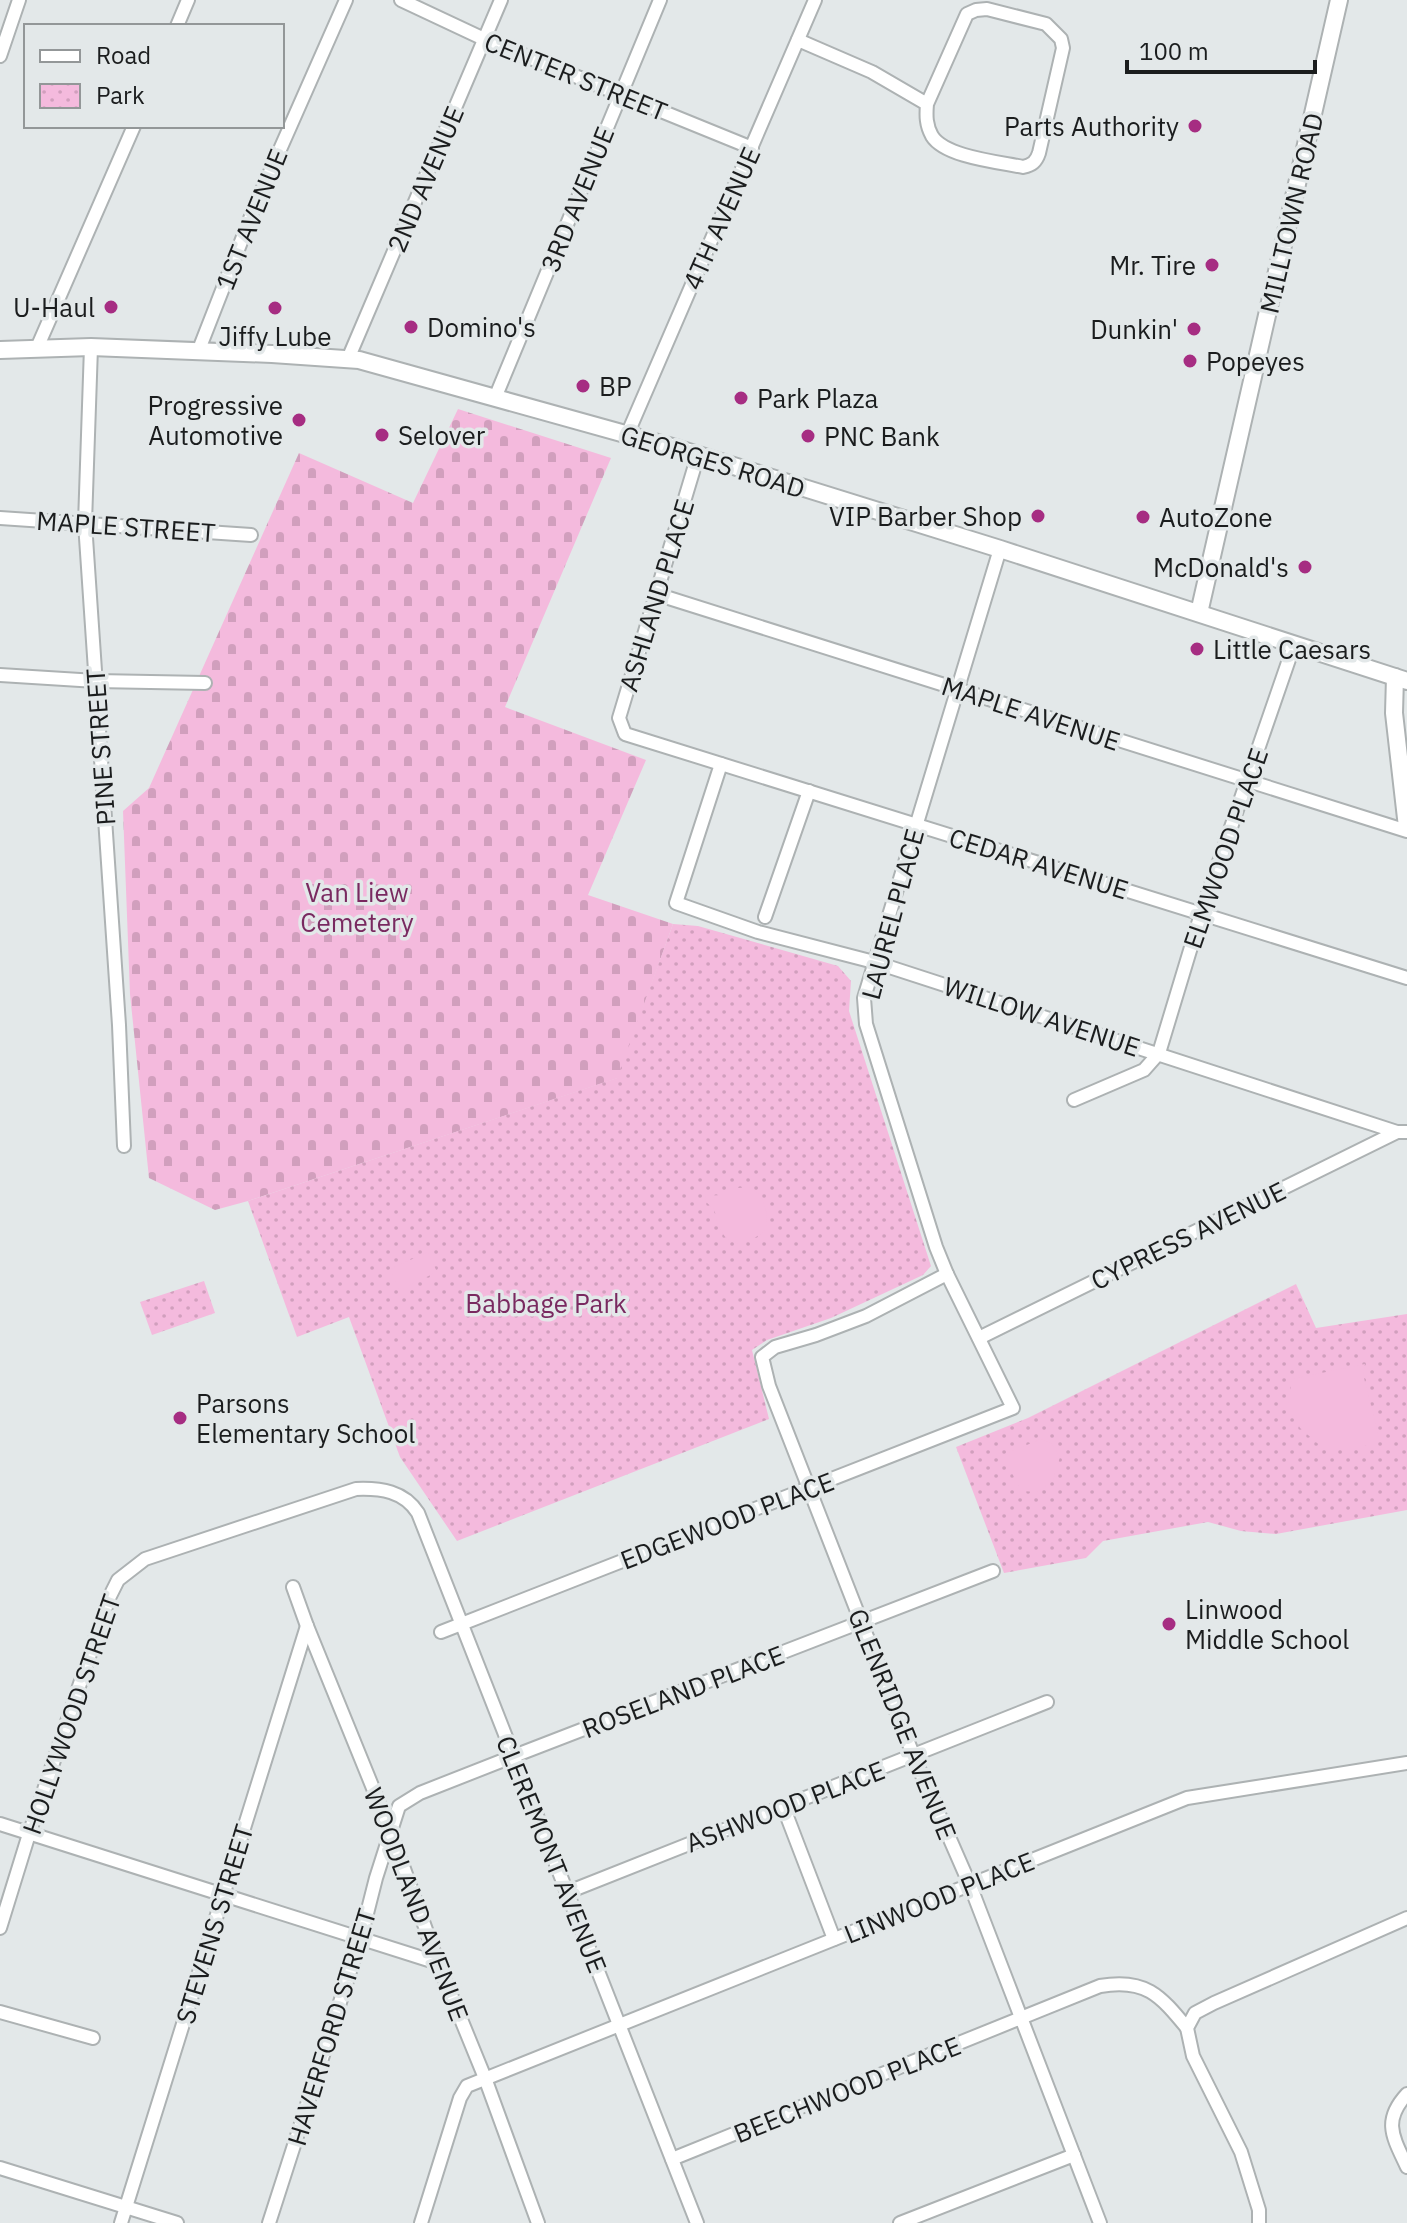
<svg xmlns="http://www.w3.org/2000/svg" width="1407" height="2223" viewBox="0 0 1407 2223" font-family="'IBM Plex Sans',sans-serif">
<defs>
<pattern id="cemetery-stones" width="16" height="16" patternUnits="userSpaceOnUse" patternTransform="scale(2)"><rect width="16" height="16" fill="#f4badd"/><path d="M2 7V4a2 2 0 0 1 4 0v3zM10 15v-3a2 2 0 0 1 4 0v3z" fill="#d19fbd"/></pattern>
<pattern id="park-dots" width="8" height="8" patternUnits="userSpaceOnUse" patternTransform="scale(2)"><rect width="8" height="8" fill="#f4badd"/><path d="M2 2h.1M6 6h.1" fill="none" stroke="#d19fbd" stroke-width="1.8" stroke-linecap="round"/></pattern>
</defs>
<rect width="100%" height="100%" fill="#e3e8e9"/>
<path fill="url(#cemetery-stones)" d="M 458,409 L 611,458 L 505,707 L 646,760 L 588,895 L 673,924 L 618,1078 L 248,1201 L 215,1210 L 149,1178 L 130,994 L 123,811 L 149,788 L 299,453 L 413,503 Z"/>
<g fill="url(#park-dots)">
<path d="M 673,924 L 698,926 L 838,966 L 851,981 L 849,1011 L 931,1266 L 923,1275 L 831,1318 L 767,1340 L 752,1350 L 769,1419 L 457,1541 L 400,1457 L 349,1317 L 297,1337 L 248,1201 L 617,1078 Z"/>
<path d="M 204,1281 L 215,1313 L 152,1335 L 140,1302 Z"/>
<path d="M 1296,1284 L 1316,1328 L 1407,1314 L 1407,1510 L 1276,1534 L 1241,1531 L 1208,1522 L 1103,1541 L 1086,1558 L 1004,1573 L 956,1447 L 1028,1418 Z"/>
</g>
<g fill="#f4badd">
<path d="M 751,1187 C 766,1199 768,1211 766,1230 C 746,1245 729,1252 718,1224 C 716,1219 716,1214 714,1210 C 712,1207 708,1204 705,1201 L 706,1196 L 721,1195 L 738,1188 Z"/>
<path d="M 428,1252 L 437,1272 L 399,1290 L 390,1269 Z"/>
<path d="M 1365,1364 L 1363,1374 L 1379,1437 L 1360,1449 L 1324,1449 L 1300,1428 L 1288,1405 L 1292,1379 Z"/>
<path d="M 1041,1439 L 1051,1443 L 1060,1457 L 1053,1480 L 1038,1492 L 1021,1491 L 1003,1455 Z"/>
</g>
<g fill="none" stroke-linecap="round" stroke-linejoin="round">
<defs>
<g id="minor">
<path d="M 401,0 L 484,39 L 752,148"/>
<path d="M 177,26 L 188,0"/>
<path d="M 798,40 L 872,72 L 927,104 C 926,116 926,125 932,136 C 945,157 999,162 1023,167 C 1032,165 1036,162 1039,153 L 1063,48 L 1061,39 L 1046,24 L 987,9 L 976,10 L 967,14 L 927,104"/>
<path d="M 0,56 L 19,0"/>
<path d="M 91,347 L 85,523 L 119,1025 L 124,1146"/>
<path d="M 37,348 L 134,126"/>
<path d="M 198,352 L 255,206 L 346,0"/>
<path d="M 348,359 L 501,0"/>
<path d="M 495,398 L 660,0"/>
<path d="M 627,435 L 815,0"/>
<path d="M 698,455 L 619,718 L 625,734 L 1407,978"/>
<path d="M 0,518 L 251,535"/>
<path d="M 656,594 L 1407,831"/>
<path d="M 0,675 L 96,681 L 205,683"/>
<path d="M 721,764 L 676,903 L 758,932 L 874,962 L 1397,1132 L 1407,1132"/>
<path d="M 765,917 L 809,791"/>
<path d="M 1074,1100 L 1144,1070 L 1159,1053 L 1201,914 L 1294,645"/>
<path d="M 947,1274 L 866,1316 L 816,1335 L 775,1347 L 762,1357 L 769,1386 L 914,1757 L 970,1885 L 1100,2223"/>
<path d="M 979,1338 L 1397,1132"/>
<path d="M 293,1587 L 307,1626 L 390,1830 L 438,1963 L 485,2078 L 538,2223"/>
<path d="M 441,1632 L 1013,1408 L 947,1274 L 936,1247 L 866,1024 L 864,998 L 1000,549"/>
<path d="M 783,1806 L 834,1939"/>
<path d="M 0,1824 L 438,1963"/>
<path d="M 568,1892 L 1047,1702"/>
<path d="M 0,1928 L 29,1834 L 109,1598 L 118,1580 L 145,1559 L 356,1489 C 381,1488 404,1491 418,1513 L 697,2223"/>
<path d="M 0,2012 L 93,2038"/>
<path d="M 1407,2094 C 1382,2121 1393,2137 1407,2167"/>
<path d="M 672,2159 L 1100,1986 C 1145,1978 1160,1995 1187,2028"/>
<path d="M 0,2168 L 177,2223"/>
<path d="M 121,2223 L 307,1626"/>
<path d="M 269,2223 L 361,1937 L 376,1878 L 399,1806 L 420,1793 L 514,1756 L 993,1571"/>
<path d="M 421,2223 L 460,2098 L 467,2086 L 1187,1798 L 1407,1763"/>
<path d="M 900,2223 L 1074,2155"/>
<path d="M 1259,2223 L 1259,2210 L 1241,2152 L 1193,2056 L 1187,2028 L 1195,2013 L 1214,2003 L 1407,1918"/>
</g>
<g id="tertiary">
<path d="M 0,350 L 91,347 L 272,354 L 359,360 L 679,449 L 1000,549 L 1407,681"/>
<path d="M 1199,613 L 1339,0"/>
<path d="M 1395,677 L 1394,713 L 1407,827"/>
</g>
</defs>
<use href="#minor" stroke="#adb2b3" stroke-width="16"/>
<use href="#tertiary" stroke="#adb2b3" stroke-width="20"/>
<use href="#minor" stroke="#fff" stroke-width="12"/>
<use href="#tertiary" stroke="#fff" stroke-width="16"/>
</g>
<g fill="#a62d82" stroke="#e3e8e9" stroke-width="3">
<circle cx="1195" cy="126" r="8"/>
<circle cx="1212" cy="265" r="8"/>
<circle cx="111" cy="307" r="8"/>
<circle cx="275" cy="308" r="8"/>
<circle cx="411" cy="327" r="8"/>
<circle cx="1194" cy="329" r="8"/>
<circle cx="1190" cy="361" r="8"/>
<circle cx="583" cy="386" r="8"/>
<circle cx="741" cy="398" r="8"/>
<circle cx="299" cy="420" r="8"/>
<circle cx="382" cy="435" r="8"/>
<circle cx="808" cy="436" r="8"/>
<circle cx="1038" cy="516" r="8"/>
<circle cx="1143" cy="517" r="8"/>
<circle cx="1305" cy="567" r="8"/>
<circle cx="1197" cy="649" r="8"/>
<circle cx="180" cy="1418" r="8"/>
<circle cx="1169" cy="1624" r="8"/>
</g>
<g text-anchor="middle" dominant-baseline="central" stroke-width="7" stroke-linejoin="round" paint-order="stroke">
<g font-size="26" fill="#1b1d1e" stroke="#e3e8e9">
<text transform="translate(576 76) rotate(22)">CENTER STREET</text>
<text transform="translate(425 179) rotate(-67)">2ND AVENUE</text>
<text transform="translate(577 199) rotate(-68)">3RD AVENUE</text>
<text transform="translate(1291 213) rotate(-77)">MILLTOWN ROAD</text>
<text transform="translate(721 218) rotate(-66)">4TH AVENUE</text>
<text transform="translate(251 219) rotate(-68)">1ST AVENUE</text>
<text transform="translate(713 461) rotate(17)">GEORGES ROAD</text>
<text transform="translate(126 526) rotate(4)">MAPLE STREET</text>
<text transform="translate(656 595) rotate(-73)">ASHLAND PLACE</text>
<text transform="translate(1031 713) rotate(18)">MAPLE AVENUE</text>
<text transform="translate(100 747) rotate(-94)">PINE STREET</text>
<text transform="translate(1225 848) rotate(-71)">ELMWOOD PLACE</text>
<text transform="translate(1039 863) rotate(17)">CEDAR AVENUE</text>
<text transform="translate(892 914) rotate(-75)">LAUREL PLACE</text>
<text transform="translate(1042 1016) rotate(18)">WILLOW AVENUE</text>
<text transform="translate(1188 1235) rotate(-26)">CYPRESS AVENUE</text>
<text transform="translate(727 1520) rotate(-21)">EDGEWOOD PLACE</text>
<text transform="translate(683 1691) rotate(-21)">ROSELAND PLACE</text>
<text transform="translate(71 1714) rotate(-71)">HOLLYWOOD STREET</text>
<text transform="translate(903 1724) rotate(68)">GLENRIDGE AVENUE</text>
<text transform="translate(785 1806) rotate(-21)">ASHWOOD PLACE</text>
<text transform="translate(552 1854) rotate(68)">CLEREMONT AVENUE</text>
<text transform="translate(939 1897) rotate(-22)">LINWOOD PLACE</text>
<text transform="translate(417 1904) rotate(69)">WOODLAND AVENUE</text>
<text transform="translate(214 1924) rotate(-73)">STEVENS STREET</text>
<text transform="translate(331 2027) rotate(-73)">HAVERFORD STREET</text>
<text transform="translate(847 2089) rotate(-22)">BEECHWOOD PLACE</text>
</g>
<g font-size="26" fill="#1b1d1e" stroke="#e3e8e9" text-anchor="start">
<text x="1179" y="126" text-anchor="end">Parts Authority</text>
<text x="1196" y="265" text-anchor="end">Mr. Tire</text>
<text x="95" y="307" text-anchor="end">U-Haul</text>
<text x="427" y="327">Domino's</text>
<text x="1178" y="329" text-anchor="end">Dunkin'</text>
<text x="275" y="336" text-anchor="middle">Jiffy Lube</text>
<text x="1206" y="361">Popeyes</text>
<text x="599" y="386">BP</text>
<text x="757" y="398">Park Plaza</text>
<text x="283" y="405" text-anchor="end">Progressive<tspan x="283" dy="30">Automotive</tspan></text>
<text x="398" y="435">Selover</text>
<text x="824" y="436">PNC Bank</text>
<text x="1022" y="516" text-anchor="end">VIP Barber Shop</text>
<text x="1159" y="517">AutoZone</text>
<text x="1289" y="567" text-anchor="end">McDonald's</text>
<text x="1213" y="649">Little Caesars</text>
<text x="196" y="1403">Parsons<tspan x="196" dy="30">Elementary School</tspan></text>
<text x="1185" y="1609">Linwood<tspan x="1185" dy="30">Middle School</tspan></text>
</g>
<g font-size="26" fill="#792960" stroke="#e3e8e9">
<text x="357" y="892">Van Liew<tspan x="357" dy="30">Cemetery</tspan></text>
<text x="546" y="1303">Babbage Park</text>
</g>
</g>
<rect x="24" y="24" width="260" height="104" fill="#e3e8e9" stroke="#939798" stroke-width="2"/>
<rect x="40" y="50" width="40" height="12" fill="#ffffff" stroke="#939798" stroke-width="2"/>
<text x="96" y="64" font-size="24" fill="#1b1d1e">Road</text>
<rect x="40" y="84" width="40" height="24" fill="url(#park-dots)" stroke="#939798" stroke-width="2"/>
<text x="96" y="104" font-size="24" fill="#1b1d1e">Park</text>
<path d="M1127 60v12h188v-12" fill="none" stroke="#1b1d1e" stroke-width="4"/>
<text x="1139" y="60" font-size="24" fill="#1b1d1e" stroke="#e3e8e9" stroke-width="6" paint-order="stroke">100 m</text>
</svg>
